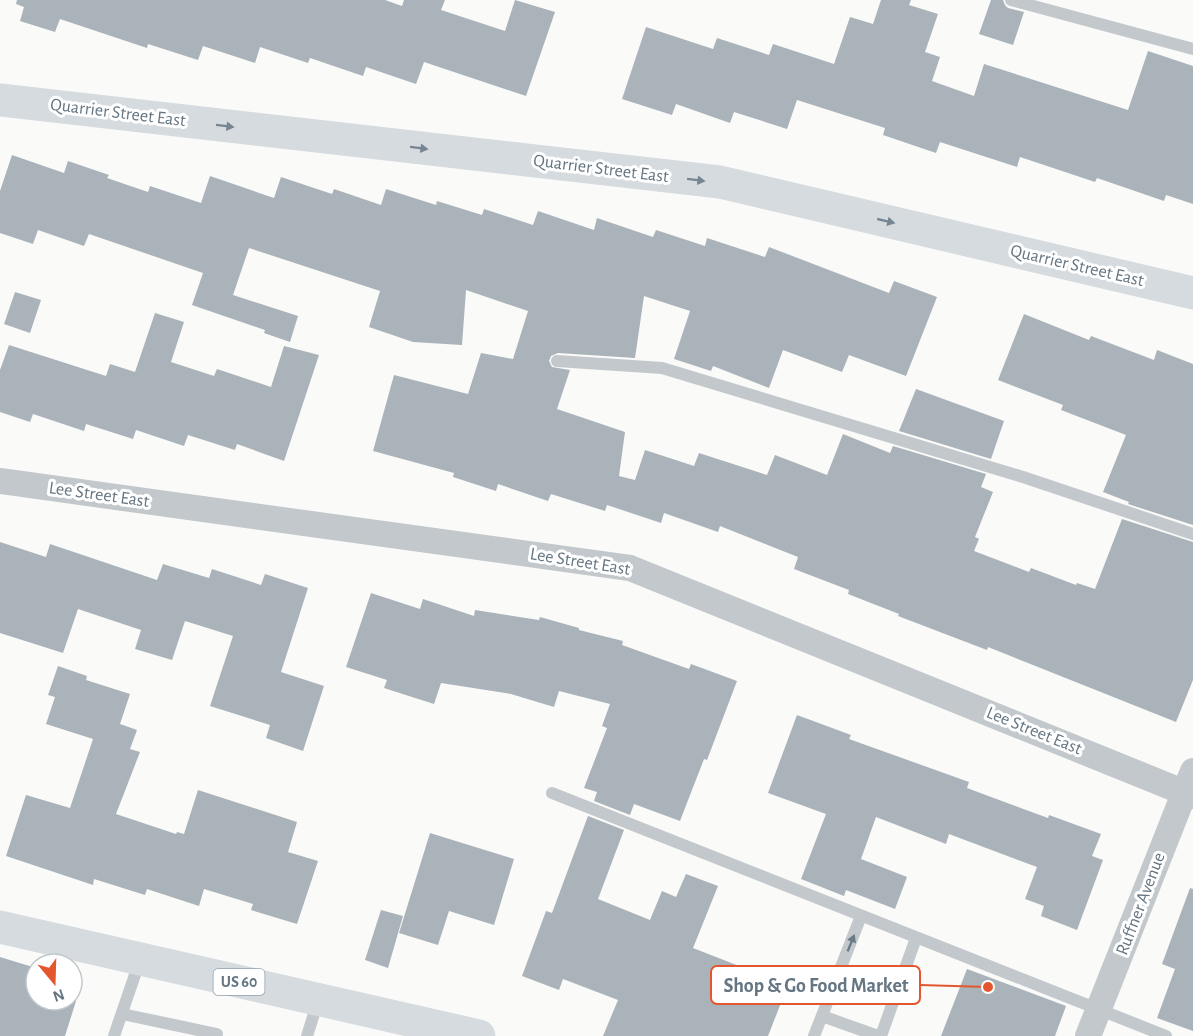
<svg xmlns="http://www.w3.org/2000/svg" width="1193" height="1036" viewBox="0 0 1193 1036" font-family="'Alegreya Sans',sans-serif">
<rect width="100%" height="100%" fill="#fafaf8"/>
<g fill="#aab3b9">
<path d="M 17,0 L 385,0 L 402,6 L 404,0 L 445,0 L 441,10 L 505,31 L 515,0 L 555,12 L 526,96 L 424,62 L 416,84 L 366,67 L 363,76 L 310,58 L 308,63 L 260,47 L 255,63 L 203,46 L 198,60 L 148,44 L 147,48 L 60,19 L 55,32 L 20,21 L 24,7 L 16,4 Z"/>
<path d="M 881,0 L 911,0 L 909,5 L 938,14 L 925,52 L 940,57 L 932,81 L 974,96 L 984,64 L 1128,110 L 1148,51 L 1193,66 L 1193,204 L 1166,195 L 1164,201 L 1097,178 L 1095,182 L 1020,157 L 1017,167 L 940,142 L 936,153 L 883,135 L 885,128 L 797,100 L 787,129 L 734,112 L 730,123 L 676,104 L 672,115 L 622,99 L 646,27 L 713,49 L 717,38 L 769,55 L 773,44 L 834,64 L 850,17 L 873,24 Z"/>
<path d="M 991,0 L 1003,0 L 1005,5 L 1008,8 L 1024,12 L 1013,45 L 979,34 Z"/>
<path d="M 12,155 L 64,173 L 68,161 L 109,175 L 107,178 L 148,192 L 150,186 L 201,203 L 210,176 L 274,198 L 281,177 L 332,194 L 334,189 L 381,205 L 386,189 L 436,205 L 437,201 L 482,215 L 484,209 L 533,225 L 538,211 L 594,230 L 597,218 L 653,237 L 656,230 L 705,246 L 707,238 L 765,257 L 769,247 L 889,293 L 894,281 L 937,297 L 906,376 L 849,355 L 842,372 L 783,350 L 769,388 L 713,366 L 711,371 L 674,359 L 690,311 L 644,296 L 635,358 L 558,353 L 551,356 L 549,361 L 552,367 L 570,370 L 557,409 L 625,432 L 619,476 L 635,480 L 645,450 L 694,466 L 699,453 L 767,475 L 775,455 L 827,475 L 843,434 L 890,453 L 893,446 L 986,474 L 981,487 L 993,492 L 975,537 L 979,539 L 974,551 L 1029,572 L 1031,568 L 1076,585 L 1077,583 L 1095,589 L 1122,519 L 1193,542 L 1193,680 L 1176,722 L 988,647 L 987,650 L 898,616 L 899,614 L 848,594 L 849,590 L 794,569 L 798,557 L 720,526 L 718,532 L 664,513 L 661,523 L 607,505 L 605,511 L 551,494 L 548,501 L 498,484 L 496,491 L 453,477 L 454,473 L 373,451 L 394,375 L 468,394 L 481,353 L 513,359 L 528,311 L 466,290 L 462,345 L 413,342 L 369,327 L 380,291 L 249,248 L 233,295 L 298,316 L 290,342 L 264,333 L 265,330 L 192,305 L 203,273 L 89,234 L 84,246 L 38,230 L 33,244 L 0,233 L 0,191 Z"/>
<path d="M 15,292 L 41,300 L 30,333 L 4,324 Z"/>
<path d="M 155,313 L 184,322 L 171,362 L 214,376 L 217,369 L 271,387 L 284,346 L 319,355 L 284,461 L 237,444 L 235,450 L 188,435 L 184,446 L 136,430 L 133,439 L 86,424 L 84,431 L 33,414 L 30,422 L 0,412 L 0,370 L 9,345 L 106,376 L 110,364 L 135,372 Z"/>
<path d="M 1024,314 L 1089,340 L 1091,336 L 1154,360 L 1157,350 L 1193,364 L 1193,525 L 1128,504 L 1129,502 L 1103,492 L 1126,435 L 1061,410 L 1063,405 L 998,380 Z"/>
<path d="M 916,389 L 1004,421 L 991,459 L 899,431 Z"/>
<path d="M 0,542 L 46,557 L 50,544 L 157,580 L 163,564 L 209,578 L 212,569 L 261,585 L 265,574 L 308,588 L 281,672 L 324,686 L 303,751 L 266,738 L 270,725 L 210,706 L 233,636 L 185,621 L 172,660 L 135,649 L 141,630 L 78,609 L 63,653 L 0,633 Z"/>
<path d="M 371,593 L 420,609 L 423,599 L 474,616 L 475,610 L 539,620 L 540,617 L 579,628 L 579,630 L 623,641 L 622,645 L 689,669 L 691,664 L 737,681 L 707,760 L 704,759 L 680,821 L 634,804 L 630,815 L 594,801 L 597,792 L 584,788 L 607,728 L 602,726 L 610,704 L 559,691 L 554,707 L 511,694 L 441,683 L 434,704 L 384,688 L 387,680 L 346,667 Z"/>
<path d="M 58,666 L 87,676 L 86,680 L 130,694 L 120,724 L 137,730 L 130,749 L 140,752 L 116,814 L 176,834 L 177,832 L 184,834 L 198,790 L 297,822 L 288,852 L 318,861 L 297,924 L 251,910 L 253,904 L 204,889 L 199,906 L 147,889 L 145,895 L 94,879 L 93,885 L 6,856 L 26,795 L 70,808 L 93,739 L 46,724 L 55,697 L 48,695 Z"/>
<path d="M 797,715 L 851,735 L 849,739 L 969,782 L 967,788 L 1048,818 L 1049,815 L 1101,834 L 1092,856 L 1103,860 L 1077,930 L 1041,916 L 1044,906 L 1025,899 L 1037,867 L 949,834 L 946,844 L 876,817 L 861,859 L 907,877 L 895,909 L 846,890 L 844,896 L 801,879 L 826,814 L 768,793 Z"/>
<path d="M 588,816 L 624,830 L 598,899 L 650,920 L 662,891 L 676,897 L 686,874 L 718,886 L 693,948 L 788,985 L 768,1036 L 603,1036 L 618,1000 L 563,979 L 559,990 L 522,976 L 546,911 L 552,913 Z"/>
<path d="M 430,833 L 514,859 L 494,925 L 449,911 L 438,945 L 399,933 Z"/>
<path d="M 1190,888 L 1193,889 L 1193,1031 L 1157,1018 L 1175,969 L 1162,964 Z"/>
<path d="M 381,910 L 403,916 L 388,968 L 365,960 Z"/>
<path d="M 0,957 L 36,968 L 36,1000 L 72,1000 L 72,992 L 76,1001 L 65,1036 L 0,1036 Z"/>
<path d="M 967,969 L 1066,1006 L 1055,1036 L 941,1036 Z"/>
</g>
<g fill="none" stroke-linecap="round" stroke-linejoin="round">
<g stroke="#c3c8cc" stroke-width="12">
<path d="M 1011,0 L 1193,49"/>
<path d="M 557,361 L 662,368 L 1023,477 L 1193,534"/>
<path d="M 552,793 L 1166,1036"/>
<path d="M 122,1014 L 217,1034"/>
<path d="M 822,1016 L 878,1036"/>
<path d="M 114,1036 L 140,960"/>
<path d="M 307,1036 L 318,1001"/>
<path d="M 814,1036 L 861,916"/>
<path d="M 881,1036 L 916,938"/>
</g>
<g stroke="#c3c8cc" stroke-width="26">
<path d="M 0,481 L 630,568 L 1193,796"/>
<path d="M 1088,1036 L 1193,771"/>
</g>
<path stroke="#d6dbdf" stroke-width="33" d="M 0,100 L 720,182 L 1193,293"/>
<path stroke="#d6dbdf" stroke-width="33" d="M 0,927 L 479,1036"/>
</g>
<defs><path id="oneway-solid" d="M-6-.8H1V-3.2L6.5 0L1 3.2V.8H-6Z" transform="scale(1.5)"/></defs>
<g fill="#768591">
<use href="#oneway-solid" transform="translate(225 126) rotate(7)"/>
<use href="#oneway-solid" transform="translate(419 148) rotate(7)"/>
<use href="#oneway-solid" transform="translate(696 180) rotate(7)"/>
<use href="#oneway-solid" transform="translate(886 221) rotate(13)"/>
</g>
<use fill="#6a7a87" href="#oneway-solid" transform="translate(851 943) rotate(-68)"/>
<g text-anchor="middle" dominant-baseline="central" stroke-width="6" stroke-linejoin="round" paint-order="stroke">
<rect fill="#fff" stroke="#939fa8" stroke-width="1.5" x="213.5" y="969" width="51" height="26" rx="4.5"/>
<g font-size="16" font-weight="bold" fill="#657683">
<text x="239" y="982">US 60</text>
</g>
<g font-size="18" fill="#657683" stroke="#fff">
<text transform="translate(118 113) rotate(7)">Quarrier Street East</text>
<text transform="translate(601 169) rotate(7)">Quarrier Street East</text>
<text transform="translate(1077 266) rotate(13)">Quarrier Street East</text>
<text transform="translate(99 495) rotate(8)">Lee Street East</text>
<text transform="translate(580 562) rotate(9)">Lee Street East</text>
<text transform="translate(1034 731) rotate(22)">Lee Street East</text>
<text transform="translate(1141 904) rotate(-69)">Ruffner Avenue</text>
</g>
</g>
<path fill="none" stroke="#e4572e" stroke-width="2" d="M988 987L920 985"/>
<circle fill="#e4572e" stroke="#fff" stroke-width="2" cx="988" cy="987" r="6"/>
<rect fill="#fff" stroke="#e4572e" stroke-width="2" x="711" y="966" width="209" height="38" rx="6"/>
<g font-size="20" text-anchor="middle" font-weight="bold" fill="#657683">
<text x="816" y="992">Shop &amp; Go Food Market</text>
</g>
<g transform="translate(54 982) rotate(161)"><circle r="28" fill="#ffffff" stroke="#c1c8cd" stroke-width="1.5"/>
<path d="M0-4.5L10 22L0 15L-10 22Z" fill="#e4572e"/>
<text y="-9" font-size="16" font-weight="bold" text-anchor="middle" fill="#657683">N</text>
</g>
</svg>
